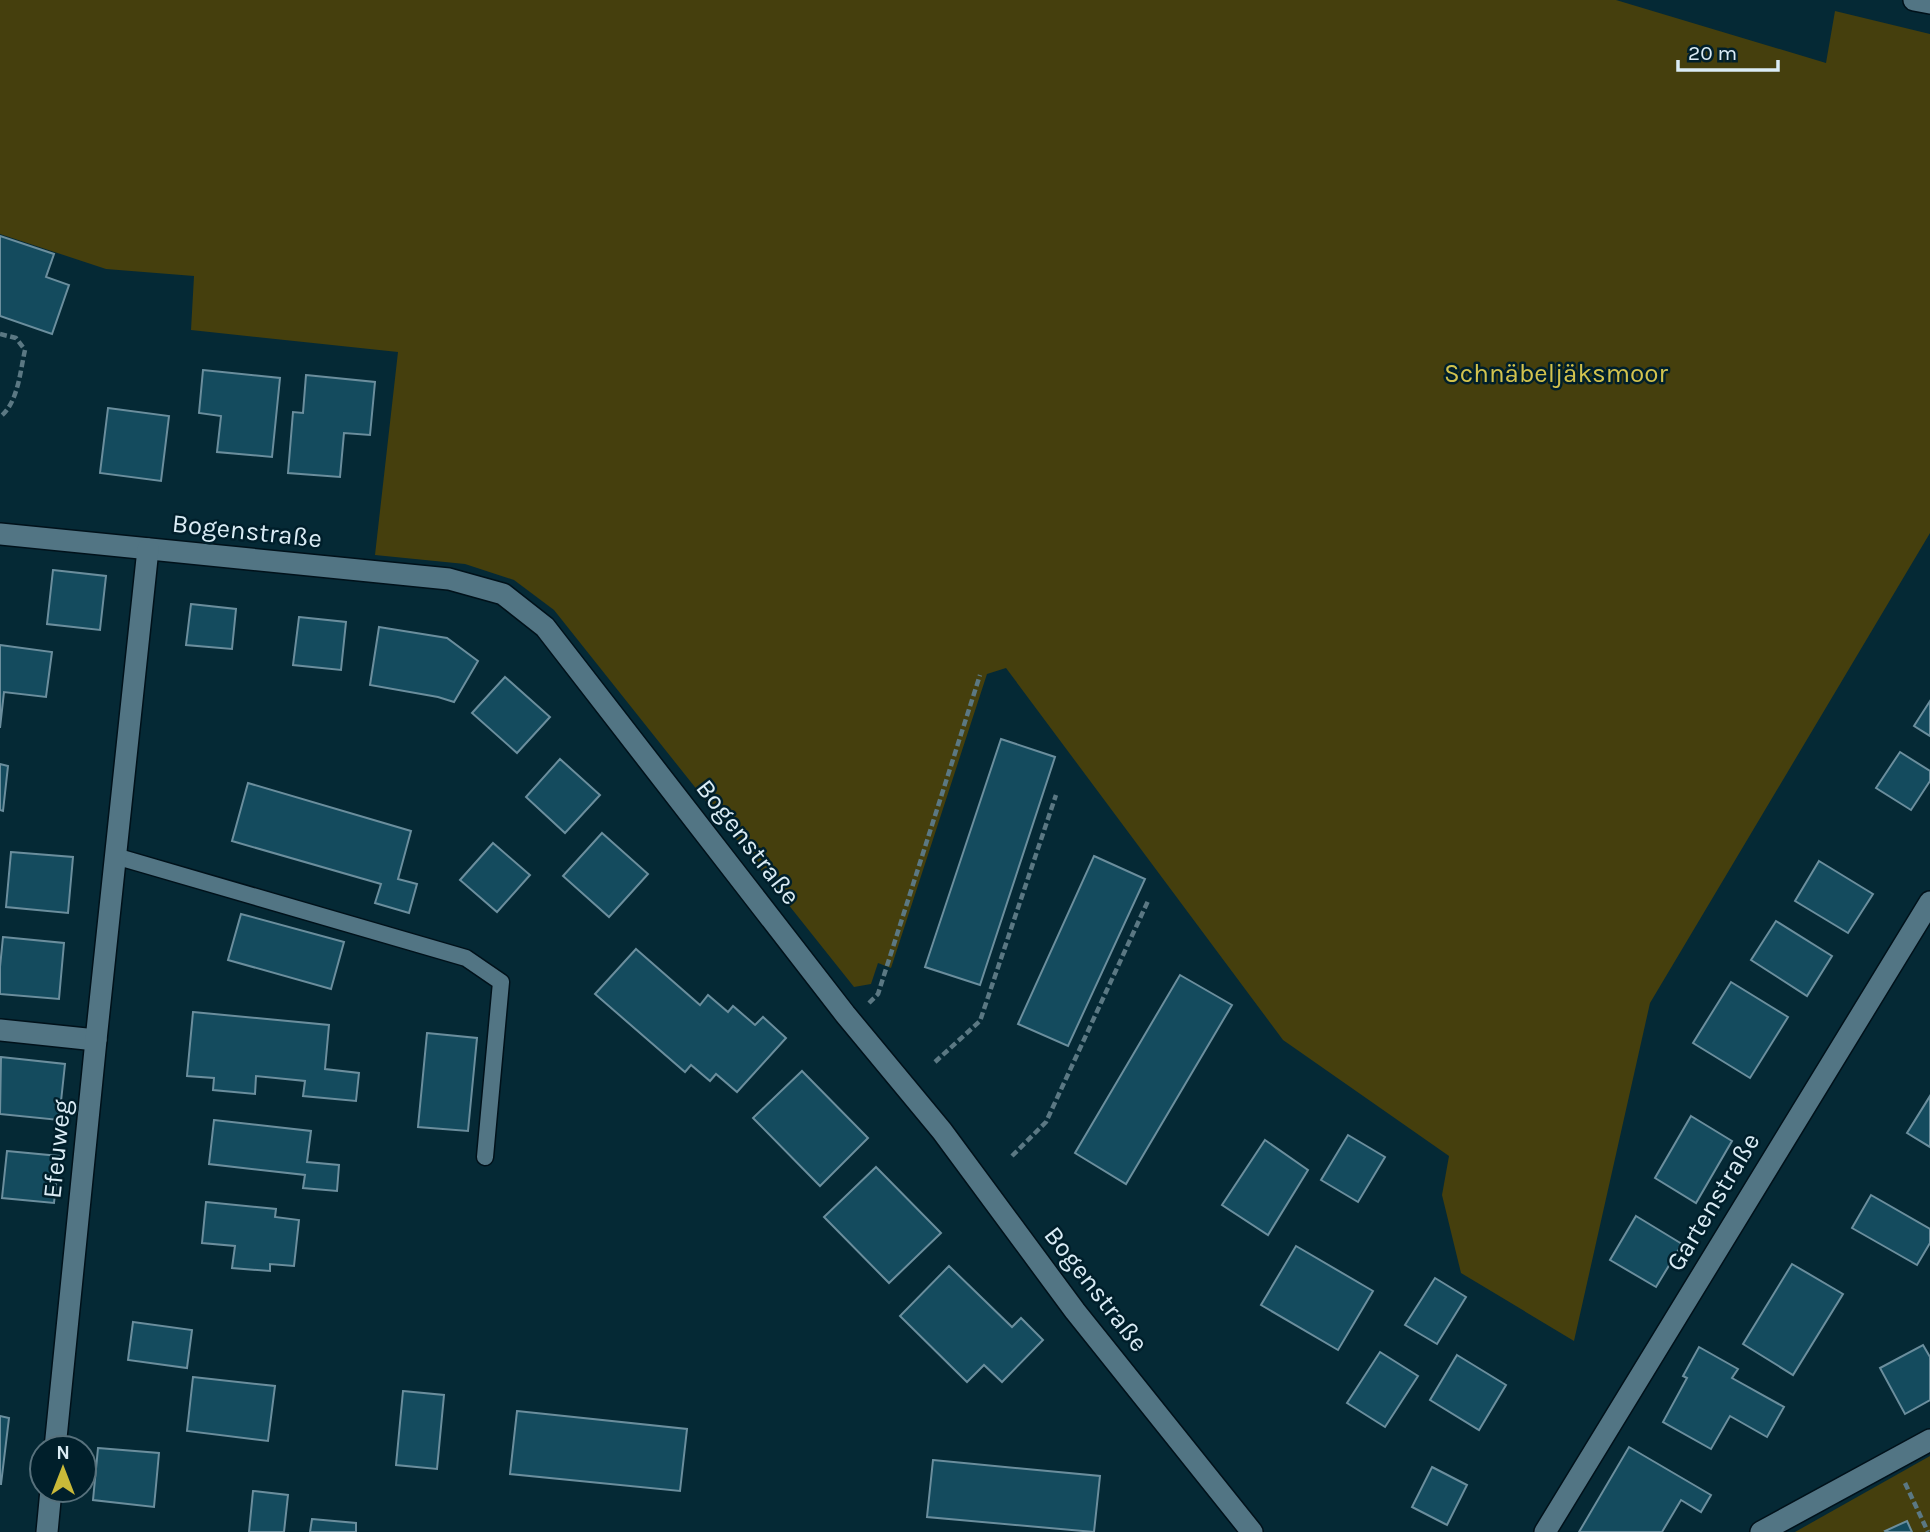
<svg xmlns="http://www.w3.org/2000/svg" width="1930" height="1532" viewBox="0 0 1930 1532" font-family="Karla,sans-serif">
<rect width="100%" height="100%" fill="#052935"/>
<g fill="#453f0d">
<path d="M 0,0 L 1616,0 L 1826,63 L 1835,11 L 1930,34 L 1930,533 L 1650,1003 L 1574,1341 L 1461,1273 L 1442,1195 L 1449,1156 L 1283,1040 L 1006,668 L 987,674 L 891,968 L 878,963 L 871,984 L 854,987 L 554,610 L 514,580 L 465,564 L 375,555 L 398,352 L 191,330 L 194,276 L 106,269 L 0,234 Z"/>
<path d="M 1930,1456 L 1930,1532 L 1795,1532 Z"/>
</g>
<g fill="#144b5e" stroke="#6b8e9d" stroke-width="2">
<path d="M 0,236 L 54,254 L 46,277 L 69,285 L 52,334 L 0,316 Z"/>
<path d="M 203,370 L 280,378 L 272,457 L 217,452 L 221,416 L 199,413 Z"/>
<path d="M 306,375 L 375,382 L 370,435 L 344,433 L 340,477 L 288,473 L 293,412 L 303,413 Z"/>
<path d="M 108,408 L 169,416 L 161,481 L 100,473 Z"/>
<path d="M 53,570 L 106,576 L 100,630 L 47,624 Z"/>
<path d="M 191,604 L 236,609 L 232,649 L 186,645 Z"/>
<path d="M 299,617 L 346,622 L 341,670 L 293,665 Z"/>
<path d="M 379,627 L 447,638 L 478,661 L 454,702 L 438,697 L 370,685 Z"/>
<path d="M 0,645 L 52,652 L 46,697 L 4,692 L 0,728 Z"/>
<path d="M 505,677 L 550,717 L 517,753 L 472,713 Z"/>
<path d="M 1930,701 L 1930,736 L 1914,726 Z"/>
<path d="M 1001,739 L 1055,757 L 980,985 L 925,967 Z"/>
<path d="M 1900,752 L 1930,771 L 1930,781 L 1911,810 L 1876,788 Z"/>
<path d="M 560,759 L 600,795 L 565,833 L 526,797 Z"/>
<path d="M 0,764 L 8,766 L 3,811 L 0,810 Z"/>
<path d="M 248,783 L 411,831 L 398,879 L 417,884 L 409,913 L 375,903 L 381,884 L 232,841 Z"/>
<path d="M 602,833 L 648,874 L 609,917 L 563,876 Z"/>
<path d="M 493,843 L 530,875 L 497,912 L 460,880 Z"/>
<path d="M 11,852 L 73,857 L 68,913 L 6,907 Z"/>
<path d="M 1094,856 L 1145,879 L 1068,1046 L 1018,1024 Z"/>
<path d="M 1819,861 L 1873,894 L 1848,933 L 1795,901 Z"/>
<path d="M 241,914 L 344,942 L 331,989 L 228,960 Z"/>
<path d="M 1776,921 L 1832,956 L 1807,996 L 1751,960 Z"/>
<path d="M 3,937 L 64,943 L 59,999 L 0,994 L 0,967 Z"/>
<path d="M 636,949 L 700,1005 L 708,995 L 728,1012 L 733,1006 L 755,1025 L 763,1017 L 786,1038 L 737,1092 L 716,1074 L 710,1081 L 691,1065 L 685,1072 L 595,994 Z"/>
<path d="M 1180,975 L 1232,1005 L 1126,1184 L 1075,1153 Z"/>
<path d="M 1731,982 L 1788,1017 L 1750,1078 L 1693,1043 Z"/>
<path d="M 193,1012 L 329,1025 L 325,1069 L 359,1073 L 356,1101 L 303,1096 L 305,1081 L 256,1076 L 255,1094 L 213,1090 L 214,1078 L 187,1076 Z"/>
<path d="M 427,1033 L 477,1038 L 468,1131 L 418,1127 Z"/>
<path d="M 1,1057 L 65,1064 L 59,1120 L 0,1114 Z"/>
<path d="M 802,1071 L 868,1138 L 820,1186 L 753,1118 Z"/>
<path d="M 1930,1096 L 1930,1147 L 1907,1133 Z"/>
<path d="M 1691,1116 L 1732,1141 L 1696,1203 L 1655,1178 Z"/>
<path d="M 214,1120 L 311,1131 L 307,1162 L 339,1165 L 337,1191 L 303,1188 L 305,1175 L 209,1164 Z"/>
<path d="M 1348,1135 L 1385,1157 L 1358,1202 L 1321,1180 Z"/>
<path d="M 1265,1140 L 1308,1170 L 1268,1235 L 1222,1205 Z"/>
<path d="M 7,1151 L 59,1156 L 54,1203 L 2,1198 Z"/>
<path d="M 876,1167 L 941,1233 L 889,1283 L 824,1217 Z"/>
<path d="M 1871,1195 L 1930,1229 L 1930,1243 L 1917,1265 L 1852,1228 Z"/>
<path d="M 206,1202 L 276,1209 L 275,1217 L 299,1220 L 294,1266 L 270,1264 L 270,1271 L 232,1268 L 235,1246 L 202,1243 Z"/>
<path d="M 1636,1216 L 1682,1244 L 1656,1287 L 1610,1260 Z"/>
<path d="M 1296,1246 L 1373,1291 L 1338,1350 L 1261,1305 Z"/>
<path d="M 1792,1264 L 1843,1294 L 1793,1375 L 1743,1344 Z"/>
<path d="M 949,1266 L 1012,1327 L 1021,1318 L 1043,1340 L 1002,1382 L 984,1365 L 967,1382 L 900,1316 Z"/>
<path d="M 1435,1278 L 1466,1297 L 1437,1344 L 1405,1325 Z"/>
<path d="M 133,1322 L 192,1330 L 187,1368 L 128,1360 Z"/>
<path d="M 1923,1345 L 1930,1357 L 1930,1400 L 1905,1414 L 1880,1368 Z"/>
<path d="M 1699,1347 L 1738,1369 L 1732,1378 L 1784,1407 L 1767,1437 L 1730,1416 L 1711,1449 L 1663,1422 L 1687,1378 L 1683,1376 Z"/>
<path d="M 1380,1352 L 1418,1376 L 1385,1427 L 1347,1403 Z"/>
<path d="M 1457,1355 L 1506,1385 L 1479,1430 L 1430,1400 Z"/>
<path d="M 193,1377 L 275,1386 L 268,1441 L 187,1431 Z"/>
<path d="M 403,1391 L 444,1395 L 437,1469 L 396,1465 Z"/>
<path d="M 517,1411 L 687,1429 L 680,1491 L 510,1474 Z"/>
<path d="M 0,1416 L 9,1418 L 1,1484 L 0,1484 Z"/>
<path d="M 1629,1447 L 1711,1495 L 1701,1512 L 1681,1500 L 1662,1532 L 1579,1532 Z"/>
<path d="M 98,1448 L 159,1453 L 154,1507 L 93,1500 Z"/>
<path d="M 933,1460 L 1100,1476 L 1094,1532 L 927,1517 Z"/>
<path d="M 1432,1467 L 1467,1485 L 1447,1525 L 1412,1507 Z"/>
<path d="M 253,1491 L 288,1495 L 284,1532 L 249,1532 Z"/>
<path d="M 312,1519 L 356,1523 L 356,1532 L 310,1532 Z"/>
<path d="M 1907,1521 L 1912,1532 L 1886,1532 L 1885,1531 Z"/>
</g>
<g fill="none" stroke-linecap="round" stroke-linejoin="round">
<defs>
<path id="lane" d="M 115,856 L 466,958 L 501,982 L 485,1157"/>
<g id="street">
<path d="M 1914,0 L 1930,3"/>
<path d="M 0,534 L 449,579 L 503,594 L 545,627 L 845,1014 L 942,1131 L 1075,1311 L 1252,1532"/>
<path d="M 0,1030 L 96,1040"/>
<path d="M 55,1448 L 96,1040 L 148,549"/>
<path d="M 47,1532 L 51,1490"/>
<path d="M 1545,1532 L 1930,902"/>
<path d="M 1761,1532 L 1930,1440"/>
</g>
</defs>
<use href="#lane" stroke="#00111a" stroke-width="19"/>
<use href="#street" stroke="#00111a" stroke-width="24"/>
<g stroke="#5b7883" stroke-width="4.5" stroke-dasharray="7 3.5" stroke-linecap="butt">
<path d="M 0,334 L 16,338 L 25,350 C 20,372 18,403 0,417"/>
<path d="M 869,1003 L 878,994 L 980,675"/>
<path d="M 935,1062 L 980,1021 L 1056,795"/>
<path d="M 1012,1156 L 1046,1122 L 1148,901"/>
<path d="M 1905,1483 L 1928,1532"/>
</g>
<use href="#lane" stroke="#527584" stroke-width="16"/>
<use href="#street" stroke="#527584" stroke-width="21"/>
</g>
<g text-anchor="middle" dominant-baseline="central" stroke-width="5" stroke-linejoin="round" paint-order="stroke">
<g font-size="26" fill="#d2c34e" stroke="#001f2b">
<text x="1556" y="373">Schnäbeljäksmoor</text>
</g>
<g font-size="26" fill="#daecf5" stroke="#001f2b">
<text transform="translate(247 531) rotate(6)">Bogenstraße</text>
<text transform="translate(748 842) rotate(52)">Bogenstraße</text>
<text transform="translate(57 1149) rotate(-84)">Efeuweg</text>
<text transform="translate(1713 1202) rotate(-59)">Gartenstraße</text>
<text transform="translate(1096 1289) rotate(52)">Bogenstraße</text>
</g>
</g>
<g transform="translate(63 1469)"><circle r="33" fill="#001f2b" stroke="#57717c" stroke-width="2"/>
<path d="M0-5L12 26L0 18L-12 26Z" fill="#caba39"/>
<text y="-10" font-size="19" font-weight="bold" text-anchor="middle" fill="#daecf5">N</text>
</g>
<path d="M1678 60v10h100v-10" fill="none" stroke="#daecf5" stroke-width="3.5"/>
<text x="1688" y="60" font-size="21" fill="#daecf5" stroke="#001f2b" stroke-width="5" paint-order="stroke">20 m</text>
</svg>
